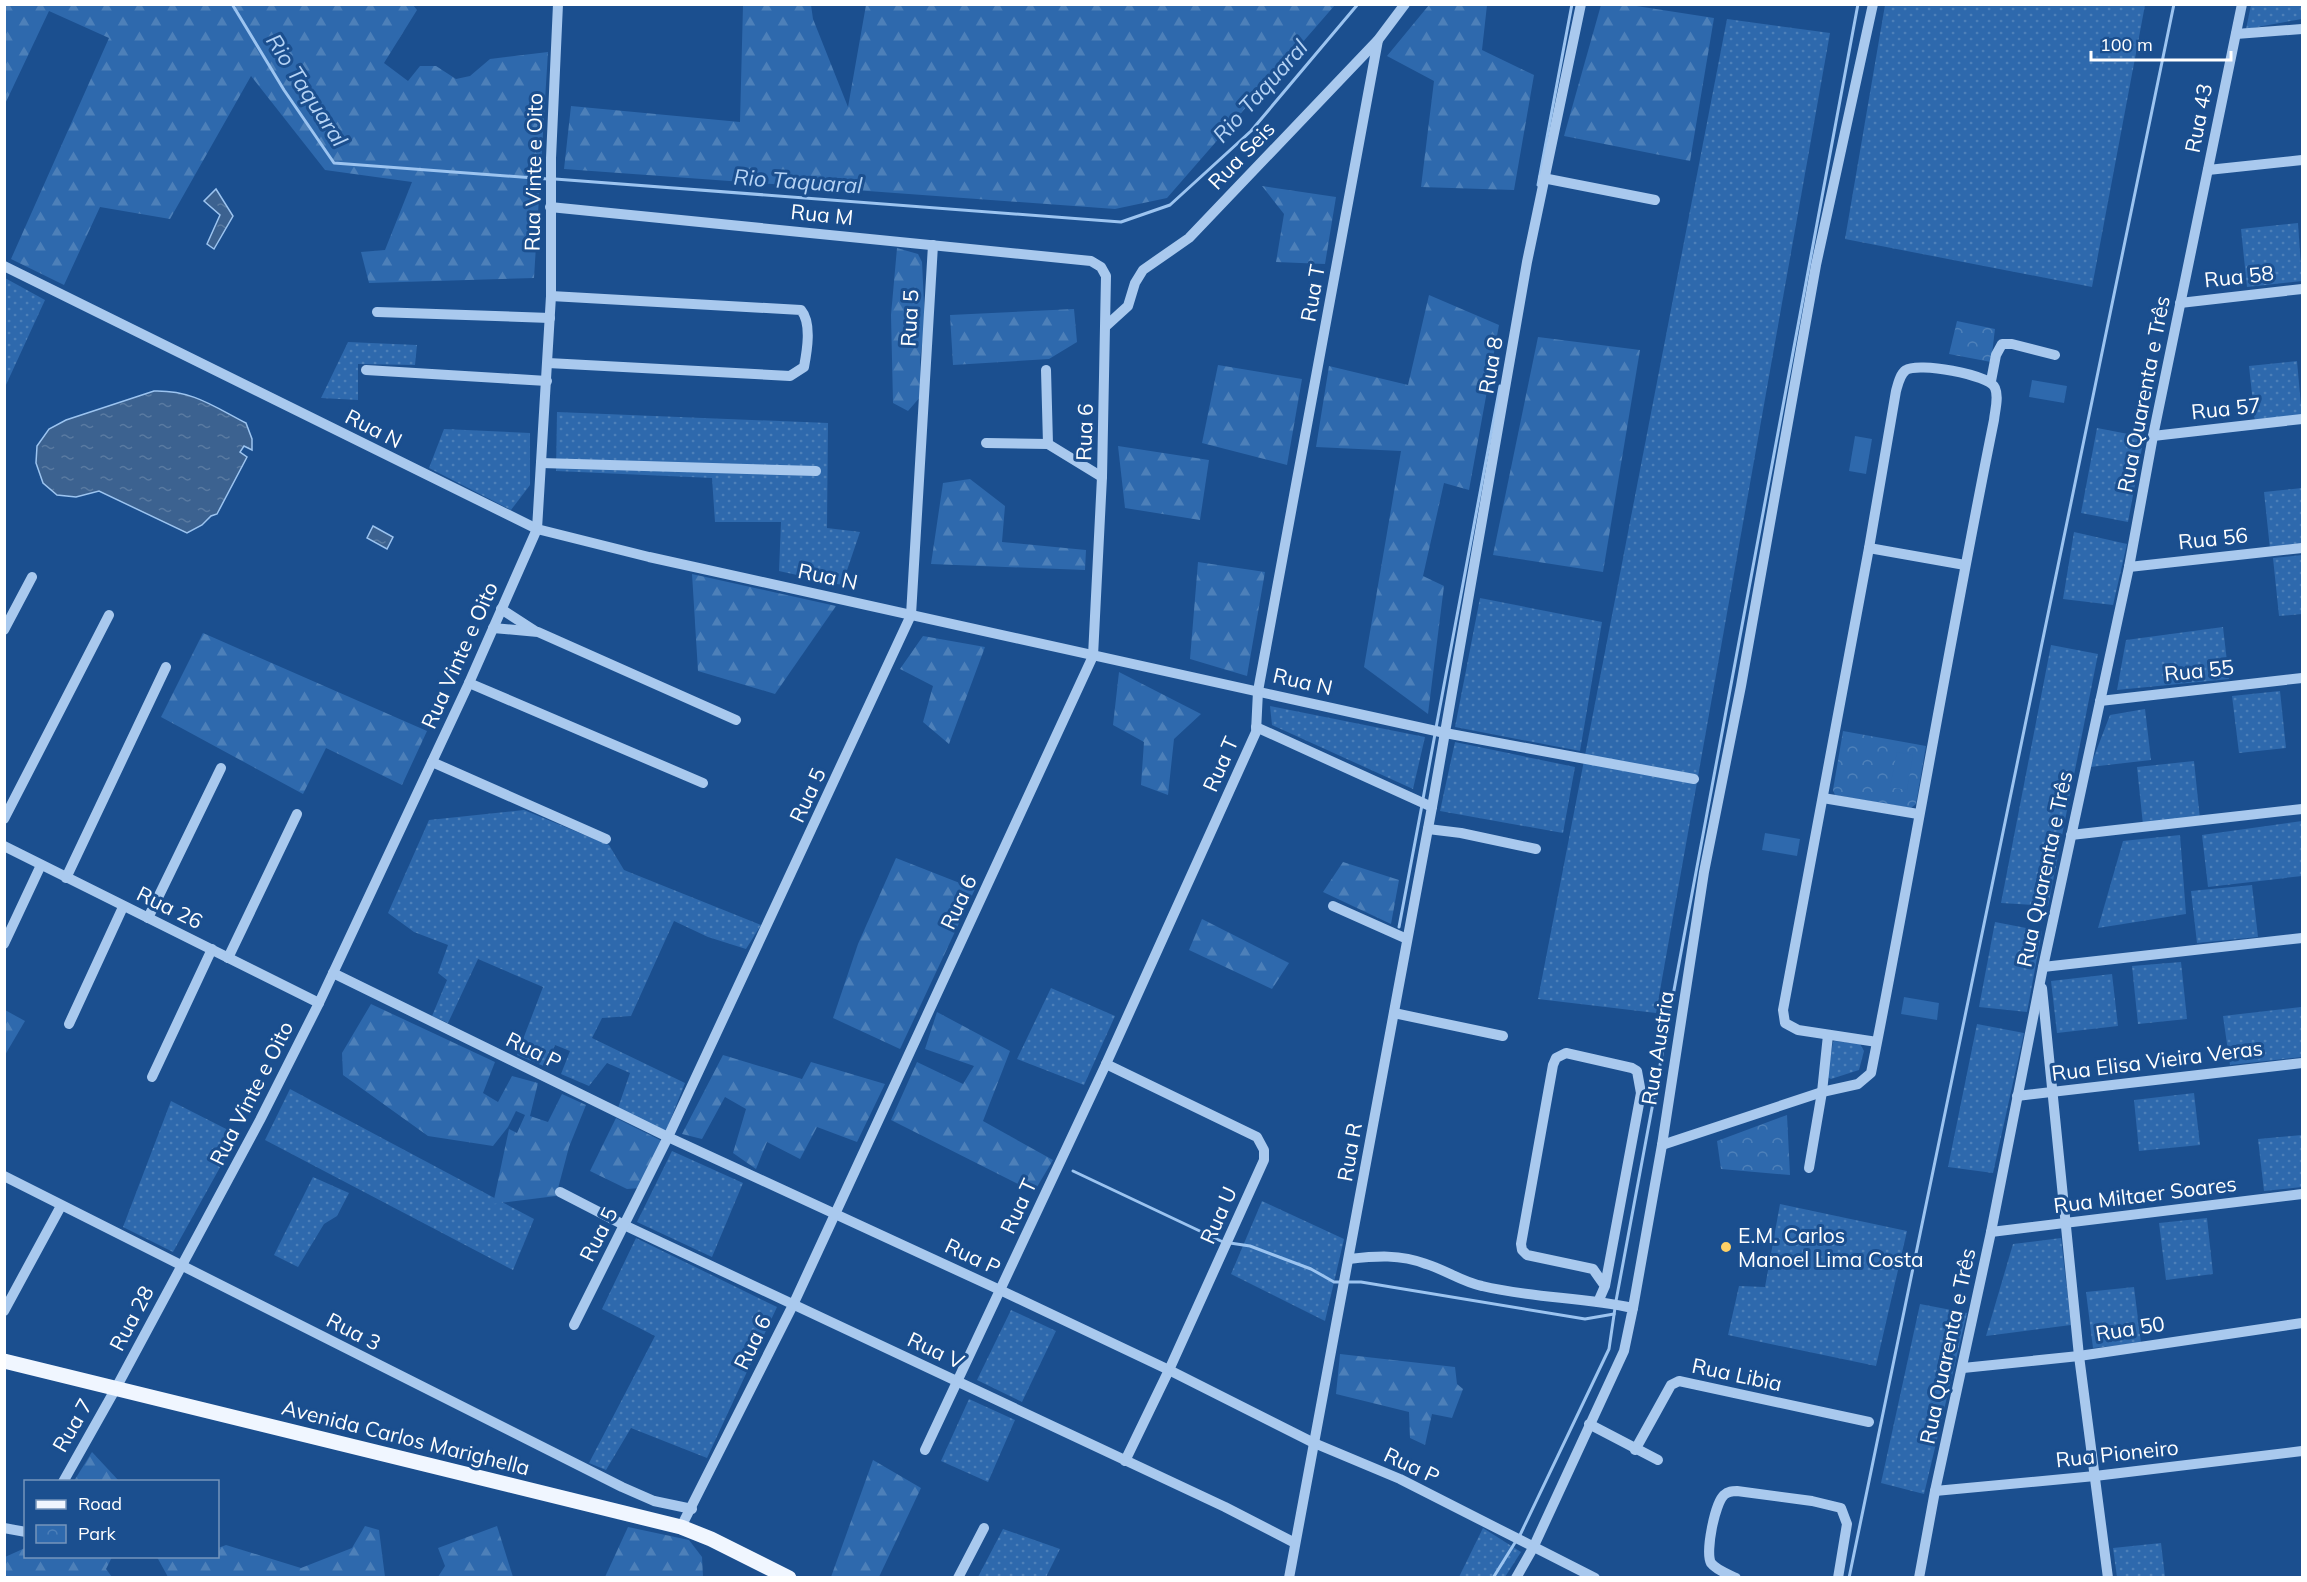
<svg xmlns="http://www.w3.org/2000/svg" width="2307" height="1582" viewBox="0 0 2307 1582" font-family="Mulish,sans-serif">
<defs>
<pattern id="grass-dots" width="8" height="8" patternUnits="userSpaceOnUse" patternTransform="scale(1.5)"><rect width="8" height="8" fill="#2e69ad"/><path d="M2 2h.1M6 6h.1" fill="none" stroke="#4d80b9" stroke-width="1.8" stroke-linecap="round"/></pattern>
<pattern id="forest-firs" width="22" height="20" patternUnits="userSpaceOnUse" patternTransform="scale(1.5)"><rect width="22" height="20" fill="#2e69ad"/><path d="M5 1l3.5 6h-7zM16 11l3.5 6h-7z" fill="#4d80b9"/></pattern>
<pattern id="park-crowns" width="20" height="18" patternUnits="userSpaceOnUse" patternTransform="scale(1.5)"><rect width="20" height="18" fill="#2e69ad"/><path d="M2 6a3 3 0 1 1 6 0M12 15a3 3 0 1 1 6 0" fill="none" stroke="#4d80b9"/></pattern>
<pattern id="water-ripples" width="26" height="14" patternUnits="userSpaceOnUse" patternTransform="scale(1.5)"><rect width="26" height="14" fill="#3c6290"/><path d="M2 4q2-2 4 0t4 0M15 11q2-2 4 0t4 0" fill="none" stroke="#597aa1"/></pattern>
</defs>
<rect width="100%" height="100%" fill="#1b4f8f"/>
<g fill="url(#grass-dots)">
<path d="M 1885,5 L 2145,5 L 2092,287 L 1845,239 Z"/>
<path d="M 2251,5 L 2302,5 L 2302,19 L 2246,29 Z"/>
<path d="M 1727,19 L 1830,33 L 1656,1013 L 1538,999 Z"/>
<path d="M 2298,223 L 2302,281 L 2247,287 L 2241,229 Z"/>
<path d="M 5,278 L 45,300 L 5,387 Z"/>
<path d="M 348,342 L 417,345 L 415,365 L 358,364 L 358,400 L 321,398 Z"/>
<path d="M 2297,361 L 2302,417 L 2255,422 L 2249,366 Z"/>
<path d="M 557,412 L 828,423 L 827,528 L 860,532 L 842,585 L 779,571 L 781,522 L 715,522 L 712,478 L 556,471 Z"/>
<path d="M 2097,428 L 2144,437 L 2128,522 L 2081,513 Z"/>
<path d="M 444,429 L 530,433 L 530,485 L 511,510 L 429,468 Z"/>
<path d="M 2302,488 L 2302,545 L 2270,549 L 2264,492 Z"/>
<path d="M 2074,532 L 2127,544 L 2113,605 L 2063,599 Z"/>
<path d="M 2302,555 L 2302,614 L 2279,616 L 2273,558 Z"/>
<path d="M 1480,598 L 1602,622 L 1580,751 L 1455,727 Z"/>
<path d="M 2223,627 L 2229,679 L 2117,690 L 2126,640 Z"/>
<path d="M 2051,645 L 2098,654 L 2048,906 L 2001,903 Z"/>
<path d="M 2280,691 L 2286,748 L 2239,753 L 2232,696 Z"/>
<path d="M 1270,706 L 1425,737 L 1413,789 L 1272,725 Z"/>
<path d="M 2145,709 L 2151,760 L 2090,767 L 2110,715 Z"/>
<path d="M 1455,742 L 1575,767 L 1563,833 L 1440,811 Z"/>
<path d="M 2194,761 L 2200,819 L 2143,825 L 2137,767 Z"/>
<path d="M 524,810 L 609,845 L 624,870 L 761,925 L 746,949 L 708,937 L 674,921 L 631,1016 L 602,1018 L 592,1038 L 685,1083 L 666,1131 L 618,1108 L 630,1073 L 607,1063 L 589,1086 L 561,1074 L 570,1051 L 555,1045 L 546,1067 L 517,1055 L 543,987 L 478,959 L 448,1023 L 432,1016 L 447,980 L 438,973 L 448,945 L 414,932 L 388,913 L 429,820 Z"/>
<path d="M 2302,821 L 2302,876 L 2208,887 L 2202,835 Z"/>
<path d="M 2180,835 L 2186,914 L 2098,928 L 2123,841 Z"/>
<path d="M 2252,885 L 2258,937 L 2197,943 L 2191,891 Z"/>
<path d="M 1995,922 L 2042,931 L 2027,1012 L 1979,1007 Z"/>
<path d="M 2181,962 L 2187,1019 L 2138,1024 L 2132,966 Z"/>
<path d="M 2112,974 L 2118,1026 L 2057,1033 L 2051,981 Z"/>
<path d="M 1051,988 L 1115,1016 L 1084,1085 L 1017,1059 Z"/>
<path d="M 2301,1007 L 2302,1057 L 2230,1065 L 2223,1016 Z"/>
<path d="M 1977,1024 L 2024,1033 L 1993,1173 L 1948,1167 Z"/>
<path d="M 1835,1041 L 1860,1044 L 1864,1051 L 1859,1070 L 1831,1079 L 1827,1077 L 1833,1042 Z"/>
<path d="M 290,1089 L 534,1219 L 513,1270 L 265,1140 Z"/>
<path d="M 2194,1093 L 2200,1145 L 2139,1151 L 2134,1100 Z"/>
<path d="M 171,1101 L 238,1135 L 173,1252 L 123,1227 Z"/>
<path d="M 2302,1135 L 2302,1187 L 2264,1191 L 2258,1139 Z"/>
<path d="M 672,1151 L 743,1183 L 712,1257 L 637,1222 Z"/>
<path d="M 313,1177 L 349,1193 L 337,1216 L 324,1224 L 298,1267 L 274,1255 Z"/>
<path d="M 1262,1201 L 1344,1239 L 1325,1321 L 1231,1274 Z"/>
<path d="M 1780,1204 L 1907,1231 L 1876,1366 L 1728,1335 L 1739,1286 L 1765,1287 Z"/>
<path d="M 2207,1218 L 2213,1274 L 2166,1280 L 2159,1223 Z"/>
<path d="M 636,1238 L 777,1307 L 707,1458 L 631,1428 L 606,1470 L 589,1463 L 655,1336 L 602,1309 Z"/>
<path d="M 2061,1238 L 2071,1325 L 1986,1336 L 2013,1244 Z"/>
<path d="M 2134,1287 L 2141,1343 L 2093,1348 L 2086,1292 Z"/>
<path d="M 1920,1304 L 1967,1313 L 1924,1494 L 1881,1483 Z"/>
<path d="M 1011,1310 L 1056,1331 L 1022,1402 L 977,1380 Z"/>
<path d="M 969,1399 L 1015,1420 L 988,1482 L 941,1461 Z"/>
<path d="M 1483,1528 L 1521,1552 L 1505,1577 L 1459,1577 Z"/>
<path d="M 1003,1529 L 1060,1549 L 1046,1577 L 978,1577 Z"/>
<path d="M 2161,1543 L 2165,1577 L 2117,1577 L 2113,1548 Z"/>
</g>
<g fill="url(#forest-firs)">
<path d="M 5,4 L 413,5 L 417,10 L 384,63 L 408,81 L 420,66 L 436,66 L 456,79 L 470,76 L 490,59 L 548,52 L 534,278 L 369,283 L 361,252 L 385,250 L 412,182 L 325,170 L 251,76 L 170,219 L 100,207 L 64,285 L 11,259 L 109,38 L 49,11 L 5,104 Z"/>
<path d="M 919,5 L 919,6 L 1335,5 L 1167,198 L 1115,209 L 564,169 L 571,106 L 740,122 L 743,5 L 811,5 L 813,19 L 848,107 L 866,5 Z"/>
<path d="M 1429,5 L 1487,5 L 1482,50 L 1534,75 L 1514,190 L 1421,187 L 1434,81 L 1387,56 Z"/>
<path d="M 1601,5 L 1630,5 L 1714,18 L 1690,161 L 1564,136 Z"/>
<path d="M 1262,186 L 1336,197 L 1325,264 L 1276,262 L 1284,214 Z"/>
<path d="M 897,248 L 918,254 L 922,262 L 925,324 L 920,359 L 921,396 L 908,411 L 893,403 L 891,315 Z"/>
<path d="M 1429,295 L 1499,325 L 1469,490 L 1444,483 L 1423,576 L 1444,586 L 1428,714 L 1364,667 L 1401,451 L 1316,447 L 1329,366 L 1408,385 Z"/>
<path d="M 1074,309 L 1077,342 L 1049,359 L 953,365 L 950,315 Z"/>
<path d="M 1538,337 L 1640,350 L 1603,572 L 1493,555 Z"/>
<path d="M 1218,365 L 1302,379 L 1287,465 L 1202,443 Z"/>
<path d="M 1118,446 L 1209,460 L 1200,520 L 1125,508 Z"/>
<path d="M 970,479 L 1005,506 L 1002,542 L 1086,550 L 1085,570 L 931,564 L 943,483 Z"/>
<path d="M 1198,562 L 1265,572 L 1247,676 L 1190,659 Z"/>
<path d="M 692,574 L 836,606 L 775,694 L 698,671 Z"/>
<path d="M 203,633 L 427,731 L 402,785 L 326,748 L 303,794 L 161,717 Z"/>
<path d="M 923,636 L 985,647 L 949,744 L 923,722 L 933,686 L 900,669 Z"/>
<path d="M 1119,672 L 1201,714 L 1174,739 L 1168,795 L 1141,785 L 1144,742 L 1113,725 Z"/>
<path d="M 896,858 L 975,889 L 900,1049 L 833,1018 L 858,944 Z"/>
<path d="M 1343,862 L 1399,880 L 1391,924 L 1323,892 Z"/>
<path d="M 1202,919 L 1289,963 L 1272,989 L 1189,950 Z"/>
<path d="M 371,1004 L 495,1062 L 483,1093 L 498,1102 L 512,1076 L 538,1083 L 530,1116 L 548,1122 L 562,1094 L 586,1105 L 569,1147 L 556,1196 L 493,1204 L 509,1129 L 517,1133 L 525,1115 L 516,1111 L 508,1127 L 493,1146 L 428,1136 L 343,1075 L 342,1053 Z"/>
<path d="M 5,1010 L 25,1021 L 5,1055 Z"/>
<path d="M 937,1012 L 1010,1051 L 983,1121 L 1053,1160 L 1034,1192 L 891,1120 L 917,1062 L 963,1084 L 974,1066 L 925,1049 Z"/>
<path d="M 723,1055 L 802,1079 L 811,1062 L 885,1084 L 857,1142 L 817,1127 L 800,1159 L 767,1142 L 756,1169 L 733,1153 L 746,1109 L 725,1097 L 702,1139 L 682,1134 Z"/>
<path d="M 616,1118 L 664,1142 L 640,1188 L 627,1189 L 590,1171 Z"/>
<path d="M 1340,1354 L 1455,1367 L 1457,1384 L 1463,1389 L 1452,1418 L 1432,1414 L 1425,1445 L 1410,1438 L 1409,1412 L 1336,1394 Z"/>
<path d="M 92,1452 L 119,1481 L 74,1481 Z"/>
<path d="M 873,1460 L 921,1488 L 879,1577 L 831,1577 Z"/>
<path d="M 365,1526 L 379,1530 L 385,1577 L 168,1577 L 157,1557 L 218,1556 L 218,1548 L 226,1545 L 301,1568 L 352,1548 Z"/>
<path d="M 497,1526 L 513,1577 L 438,1577 L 445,1566 L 438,1548 Z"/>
<path d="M 628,1527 L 689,1540 L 702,1557 L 703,1577 L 605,1577 Z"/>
<path d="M 25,1548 L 26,1556 L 112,1557 L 106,1569 L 112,1577 L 5,1577 L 5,1557 Z"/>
</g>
<g fill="url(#park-crowns)">
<path d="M 1957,321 L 1995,329 L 1991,362 L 1949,354 Z"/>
<path d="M 1843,731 L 1926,746 L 1916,804 L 1911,808 L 1835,795 L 1833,790 Z"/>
<path d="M 1787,1115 L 1790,1175 L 1721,1169 L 1717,1141 Z"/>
</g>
<g fill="#2e69ad">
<path d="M 2032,380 L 2067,386 L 2064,403 L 2029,397 Z"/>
<path d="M 1855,436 L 1872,439 L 1866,474 L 1849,471 Z"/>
<path d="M 1897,752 L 1913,755 L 1907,790 L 1890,787 Z"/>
<path d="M 1765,833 L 1800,839 L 1797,856 L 1762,850 Z"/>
<path d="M 1904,997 L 1939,1003 L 1937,1020 L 1901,1014 Z"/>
</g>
<g fill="url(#water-ripples)" stroke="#9cc4f0" stroke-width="1.5">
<path d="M 216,189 L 233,216 L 214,249 L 207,244 L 220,215 L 204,201 Z"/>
<path d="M 154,391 C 192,390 213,406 246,423 L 252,439 L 252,450 L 244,446 L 240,452 L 247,457 L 217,514 L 211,516 L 202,525 L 187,533 L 99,491 L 76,497 L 57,495 L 43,483 L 36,463 L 37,446 L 49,429 L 66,420 Z"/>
<path d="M 373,526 L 393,537 L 387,549 L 367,538 Z"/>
</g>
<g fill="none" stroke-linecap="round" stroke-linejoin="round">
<g stroke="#9cc4f0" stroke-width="3">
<path d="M 232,4 L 284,90 L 334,163 L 548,179"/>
<path d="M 555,179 L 1121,222 L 1170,205 L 1251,131 L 1358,4"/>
<path d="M 1538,185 L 1572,4"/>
<path d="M 1436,728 L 1500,386"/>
<path d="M 1423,799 L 1435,734"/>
<path d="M 1399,927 L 1422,805"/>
<path d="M 1073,1171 L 1223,1242"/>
<path d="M 1230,1243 L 1250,1246 L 1311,1269 L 1334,1282 L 1361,1282 L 1585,1319 L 1614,1314"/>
<path d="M 1616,1301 L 1858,4"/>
<path d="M 1520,1535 L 1609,1349 L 1615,1308"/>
<path d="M 1493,1578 L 1516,1541"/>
<path d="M 1849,1578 L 2174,4"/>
</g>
<g stroke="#a9c9ee" stroke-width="10">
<path d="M 2236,34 L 2302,29"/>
<path d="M 2208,170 L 2302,160"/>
<path d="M 1543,178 L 1655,200"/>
<path d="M 550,207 L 1091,261 L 1101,267 L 1106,276 L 1102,477 L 1093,656 L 793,1305 L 681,1527"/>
<path d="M 4,266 L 537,529 L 649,557 L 1445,733 L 1694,779"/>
<path d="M 2180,303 L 2302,289"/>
<path d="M 377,312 L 550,318"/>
<path d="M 1106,326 L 1128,306 L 1135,283 L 1143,270 L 1189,238 L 1378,40 L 1405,4"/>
<path d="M 548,363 L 790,376 L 804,367 C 807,351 812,323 801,310 L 551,296"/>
<path d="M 366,370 L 547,381"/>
<path d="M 1046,370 L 1048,444 L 1102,477"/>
<path d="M 1991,381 L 1996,355 L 2002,344 L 2012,344 L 2055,355"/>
<path d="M 2153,436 L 2302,419"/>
<path d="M 986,443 L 1048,444"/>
<path d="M 541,463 L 816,471"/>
<path d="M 1869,548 L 1965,565"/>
<path d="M 2129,567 L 2302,548"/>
<path d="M 501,609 L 535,631"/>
<path d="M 493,628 L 538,632 L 736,720"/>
<path d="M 4,630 L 32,577"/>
<path d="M 469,683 L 703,783"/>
<path d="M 2100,701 L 2302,678"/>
<path d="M 1256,727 L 1432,807"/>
<path d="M 432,762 L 606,839"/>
<path d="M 1823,798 L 1918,814"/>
<path d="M 4,819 L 109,615"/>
<path d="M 1428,829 L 1461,833 L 1536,849"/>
<path d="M 2071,835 L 2302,809"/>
<path d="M 4,846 L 319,1003"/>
<path d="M 66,878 L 166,667"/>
<path d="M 1333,906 L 1407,939"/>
<path d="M 148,918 L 221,768"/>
<path d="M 4,944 L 41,865"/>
<path d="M 228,958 L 297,814"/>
<path d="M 2043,967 L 2302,938"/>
<path d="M 333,973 L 668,1137 L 1000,1290 L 1169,1370 L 1314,1443 L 1400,1479 L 1595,1578"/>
<path d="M 2042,988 L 2079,1356 L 2108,1578"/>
<path d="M 1394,1013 L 1503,1036"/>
<path d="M 69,1024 L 123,907"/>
<path d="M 1106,1064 L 1257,1137 L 1264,1150 L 1264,1160 L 1169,1370 L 1125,1461"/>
<path d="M 152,1077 L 212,949"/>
<path d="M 2017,1096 L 2302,1063"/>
<path d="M 1662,1145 L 1822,1092 L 1858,1084 L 1871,1073 C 1914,856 1950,637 1994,420 C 1995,410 1999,397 1995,388 C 1989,374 1917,362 1906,370 C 1900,374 1898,384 1896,391 L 1869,548 L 1783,1010 L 1785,1023 L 1798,1030 L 1877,1042"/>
<path d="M 1809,1168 L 1822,1092 L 1828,1035"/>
<path d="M 4,1176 L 622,1487 L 654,1501 L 692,1509"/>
<path d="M 560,1192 L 624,1225 L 1225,1507 L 1295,1543"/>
<path d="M 1991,1232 L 2302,1194"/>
<path d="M 1349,1259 C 1376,1256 1400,1254 1426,1264 C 1446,1270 1462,1282 1482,1286 C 1531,1298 1583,1297 1633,1308 L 1624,1351 L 1533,1548 L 1516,1578"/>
<path d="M 1598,1302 L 1605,1286 L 1641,1093 L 1637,1071 L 1632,1068 L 1566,1053 L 1556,1058 L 1553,1065 L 1521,1244 L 1522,1250 L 1527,1255 L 1593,1269 L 1605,1286"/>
<path d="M 1633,1308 L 1662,1145 L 1704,872 L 1741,686 L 1816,265 L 1873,4"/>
<path d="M 4,1311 L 61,1206"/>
<path d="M 574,1325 L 668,1137 L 911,615 L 933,245"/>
<path d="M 1963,1368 L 2079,1356 L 2302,1323"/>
<path d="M 1589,1424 L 1658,1460"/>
<path d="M 925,1450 L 1106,1064 L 1256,732 L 1258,691 L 1378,40"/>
<path d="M 1635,1450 L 1671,1385 L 1679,1381 L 1869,1422"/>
<path d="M 63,1482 L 116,1388 L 260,1120 L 319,1003 L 469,683 L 537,529 L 551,296 L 551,158 L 558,4"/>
<path d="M 1935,1491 L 2095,1476 L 2302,1451"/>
<path d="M 4,1528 L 26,1532"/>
<path d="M 958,1578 L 984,1528"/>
<path d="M 1289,1578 L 1432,807 L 1527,262 L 1581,4"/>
<path d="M 1736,1578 C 1728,1574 1716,1570 1711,1563 C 1705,1552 1715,1503 1724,1495 C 1728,1491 1732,1491 1737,1491 L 1812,1501 L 1841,1508 L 1847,1524 L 1838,1578"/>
<path d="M 1919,1578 L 1935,1491 L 1991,1232 L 2043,967 L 2129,567 L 2153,436 L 2242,4"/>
</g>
<path stroke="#f0f6ff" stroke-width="15" d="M 4,1361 L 681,1527 L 711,1539 L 789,1578"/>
</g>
<circle fill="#ffd166" stroke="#1b4f8f" stroke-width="2" cx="1726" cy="1247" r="6"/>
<g text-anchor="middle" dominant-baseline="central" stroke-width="6" stroke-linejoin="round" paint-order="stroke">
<g font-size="21" fill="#fff" stroke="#1b4f8f">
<text transform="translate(2198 118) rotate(-79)">Rua 43</text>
<text transform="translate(1241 155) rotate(-46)">Rua Seis</text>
<text transform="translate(533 172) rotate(-89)">Rua Vinte e Oito</text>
<text transform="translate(822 214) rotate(6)">Rua M</text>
<text transform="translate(2239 276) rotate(-6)">Rua 58</text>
<text transform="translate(1312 293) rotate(-80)">Rua T</text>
<text transform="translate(909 318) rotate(-87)">Rua 5</text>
<text transform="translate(1490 365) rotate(-80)">Rua 8</text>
<text transform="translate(2143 394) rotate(-79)">Rua Quarenta e Três</text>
<text transform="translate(2226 408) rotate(-6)">Rua 57</text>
<text transform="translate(374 428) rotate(27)">Rua N</text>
<text transform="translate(1084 432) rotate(-88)">Rua 6</text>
<text transform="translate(2213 538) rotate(-6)">Rua 56</text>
<text transform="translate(828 576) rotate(12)">Rua N</text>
<text transform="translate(459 655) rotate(-66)">Rua Vinte e Oito</text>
<text transform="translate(2199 670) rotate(-6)">Rua 55</text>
<text transform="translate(1303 681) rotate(13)">Rua N</text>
<text transform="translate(1220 764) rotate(-66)">Rua T</text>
<text transform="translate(807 795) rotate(-65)">Rua 5</text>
<text transform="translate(2044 869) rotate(-78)">Rua Quarenta e Três</text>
<text transform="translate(958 902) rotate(-65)">Rua 6</text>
<text transform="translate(170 907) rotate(26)">Rua 26</text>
<text transform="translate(1657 1048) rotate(-81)">Rua Austria</text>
<text transform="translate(534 1050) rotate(26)">Rua P</text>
<text transform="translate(2157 1060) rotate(-7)">Rua Elisa Vieira Veras</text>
<text transform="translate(251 1093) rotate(-63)">Rua Vinte e Oito</text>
<text transform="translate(1349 1152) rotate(-80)">Rua R</text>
<text transform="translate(2145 1194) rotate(-7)">Rua Miltaer Soares</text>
<text transform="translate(1018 1206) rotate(-65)">Rua T</text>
<text transform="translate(1218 1215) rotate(-66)">Rua U</text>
<text transform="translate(598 1234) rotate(-63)">Rua 5</text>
<text transform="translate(973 1256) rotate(25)">Rua P</text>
<text transform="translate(131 1318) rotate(-62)">Rua 28</text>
<text transform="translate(2130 1328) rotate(-9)">Rua 50</text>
<text transform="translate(354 1331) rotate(27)">Rua 3</text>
<text transform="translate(752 1342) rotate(-64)">Rua 6</text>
<text transform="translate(1947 1346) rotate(-78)">Rua Quarenta e Três</text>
<text transform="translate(936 1350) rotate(25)">Rua V</text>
<text transform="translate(1737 1374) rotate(12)">Rua Libia</text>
<text transform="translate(72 1425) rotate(-60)">Rua 7</text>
<text transform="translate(406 1437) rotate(14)">Avenida Carlos Marighella</text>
<text transform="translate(2117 1453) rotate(-6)">Rua Pioneiro</text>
<text transform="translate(1412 1465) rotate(25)">Rua P</text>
</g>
<g font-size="21" fill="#fff" stroke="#1b4f8f" text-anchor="start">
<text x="1738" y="1235">E.M. Carlos<tspan x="1738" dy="24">Manoel Lima Costa</tspan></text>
</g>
<g font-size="22" font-style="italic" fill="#b5d3f5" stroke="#1b4f8f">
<text transform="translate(307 90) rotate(57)">Rio Taquaral</text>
<text transform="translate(1260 91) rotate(-48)">Rio Taquaral</text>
<text transform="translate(798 181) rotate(4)">Rio Taquaral</text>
</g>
</g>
<rect width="2307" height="1582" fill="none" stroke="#ffffff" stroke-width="12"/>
<rect x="24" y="1480" width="195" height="78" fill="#1b4f8f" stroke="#7695bc" stroke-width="1.5"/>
<rect x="36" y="1500" width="30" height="9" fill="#f0f6ff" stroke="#7695bc" stroke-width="1.5"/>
<text x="78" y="1510" font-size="18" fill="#ffffff">Road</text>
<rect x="36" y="1525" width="30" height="18" fill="url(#park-crowns)" stroke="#7695bc" stroke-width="1.5"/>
<text x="78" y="1540" font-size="18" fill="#ffffff">Park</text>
<path d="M2091 51v9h140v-9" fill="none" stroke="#ffffff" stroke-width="3"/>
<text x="2100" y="51" font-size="18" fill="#ffffff" stroke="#1b4f8f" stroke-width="4.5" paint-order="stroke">100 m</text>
</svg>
